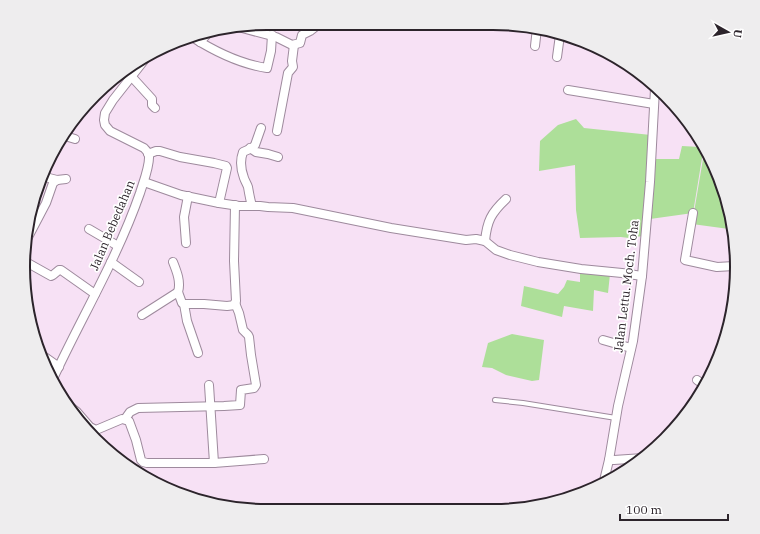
<svg xmlns="http://www.w3.org/2000/svg" width="760" height="534" viewBox="0 0 760 534" font-family="'IBM Plex Serif',serif">
<rect width="100%" height="100%" fill="#f7e1f5"/>
<g fill="#addf99">
<path d="M 576,119 L 584,128 L 651,135 L 643,236 L 629,238 L 621,237 L 580,238 L 576,210 L 575,165 L 539,171 L 540,141 L 558,125 Z"/>
<path d="M 682,146 L 700,147 L 703,152 L 693,213 L 650,219 L 655,159 L 679,159 Z"/>
<path d="M 704,153 L 724,188 L 729,229 L 692,224 Z"/>
<path d="M 580,272 L 610,274 L 608,293 L 594,290 L 593,311 L 564,306 L 562,317 L 521,306 L 524,286 L 558,294 L 564,287 L 567,280 L 580,282 Z"/>
<path d="M 512,334 L 544,340 L 539,380 L 532,381 L 506,375 L 492,368 L 482,367 L 488,343 Z"/>
</g>
<g fill="none" stroke-linecap="round" stroke-linejoin="round">
<defs>
<path id="service" d="M 495,400 L 523,403 L 616,418"/>
<g id="minor">
<path d="M 242,28 L 276,37 L 292,45 L 300,43 L 302,35 L 310,31 L 319,24"/>
<path d="M 192,37 C 214,51 240,64 267,68 L 271,51 L 272,35"/>
<path d="M 200,42 L 210,31"/>
<path d="M 535,46 L 537,28"/>
<path d="M 557,57 L 560,35"/>
<path d="M 131,76 L 152,99 L 152,105 L 155,108"/>
<path d="M 568,90 L 654,104"/>
<path d="M 277,131 L 288,73 L 293,67 L 292,61 L 294,45"/>
<path d="M 65,136 L 75,139"/>
<path d="M 250,148 L 256,152 L 268,154 L 278,157"/>
<path d="M 148,154 L 156,151 L 160,151 L 180,157 L 214,163 L 226,166 L 227,168 L 219,203"/>
<path d="M 41,176 L 57,180"/>
<path d="M 144,182 L 181,195 L 219,203 L 239,206 L 260,206 L 268,207 L 293,208 L 391,228 L 466,240 L 476,239 L 485,241 L 496,250 L 510,255 L 538,262 L 581,269 L 622,273 L 642,276"/>
<path d="M 252,206 C 250,199 249,193 248,187 C 247,184 245,181 244,178 C 241,170 240,160 243,152 L 252,148 L 255,145 L 261,128"/>
<path d="M 693,213 L 685,260 L 717,267 L 734,266"/>
<path d="M 89,229 L 118,246"/>
<path d="M 485,241 C 487,221 491,213 506,199"/>
<path d="M 25,243 L 46,203 L 53,183 L 57,180 L 66,179"/>
<path d="M 186,243 L 184,217 L 188,196"/>
<path d="M 26,262 L 51,276 L 53,275 L 59,270 L 61,270 L 95,294"/>
<path d="M 111,262 L 139,282"/>
<path d="M 173,262 C 177,272 181,282 178,292 L 182,303 L 184,304 L 204,304 L 227,306 L 235,305 L 236,301 L 234,261 L 235,205"/>
<path d="M 184,304 L 187,321 L 198,353"/>
<path d="M 142,315 L 178,292"/>
<path d="M 603,340 L 631,348"/>
<path d="M 42,355 L 59,367"/>
<path d="M 697,380 L 704,385"/>
<path d="M 52,381 C 81,318 117,259 140,193 C 143,183 150,166 149,155 C 148,152 146,150 144,148 L 110,131 L 105,125 L 104,120 L 105,113 L 113,100 L 146,58"/>
<path d="M 209,385 L 214,463"/>
<path d="M 68,405 L 77,412 L 90,427 L 96,430 L 122,419 L 129,421 L 136,440 L 141,460 L 143,462 L 147,463 L 214,463 L 264,459"/>
<path d="M 125,419 L 130,412 L 138,408 L 224,406 L 240,405 L 241,390 L 254,388 L 256,385 L 251,355 L 249,337 L 248,335 L 243,330 L 239,313 L 235,303"/>
<path d="M 609,460 L 614,460 L 643,458"/>
<path d="M 603,485 L 609,460 L 618,406 L 633,341 L 642,276 L 650,182 L 655,89"/>
</g>
</defs>
<use href="#service" stroke="#9e8a9d" stroke-width="6"/>
<use href="#minor" stroke="#9e8a9d" stroke-width="10"/>
<use href="#service" stroke="#fff" stroke-width="4"/>
<use href="#minor" stroke="#fff" stroke-width="8"/>
</g>
<g text-anchor="middle" dominant-baseline="central" stroke-width="3.5" stroke-linejoin="round" paint-order="stroke">
<g font-size="12" fill="#2c242b" stroke="#fff">
<text transform="translate(112 225) rotate(-67)">Jalan Bebedahan</text>
<text transform="translate(626 286) rotate(-83)">Jalan Lettu. Moch. Toha</text>
</g>
</g>
<path d="M0 0H760V534H0ZM267 30H493A237 237 0 0 1 730 267V267A237 237 0 0 1 493 504H267A237 237 0 0 1 30 267V267A237 237 0 0 1 267 30Z" fill="#eeedee" fill-rule="evenodd"/>
<path fill="none" stroke="#2c242b" stroke-width="2" d="M267 30H493A237 237 0 0 1 730 267V267A237 237 0 0 1 493 504H267A237 237 0 0 1 30 267V267A237 237 0 0 1 267 30Z"/>
<g transform="translate(728 32) rotate(98)" stroke="#ffffff" stroke-width="3" paint-order="stroke">
<path d="M0-3L7 15L0 10L-7 15Z" fill="#2c242b"/>
<text y="-6" font-size="11" font-weight="bold" text-anchor="middle" fill="#2c242b">U</text>
</g>
<path d="M620 514v6h108v-6" fill="none" stroke="#2c242b" stroke-width="2"/>
<text x="626" y="514" font-size="12" fill="#2c242b" stroke="#ffffff" stroke-width="3" paint-order="stroke">100 m</text>
</svg>
